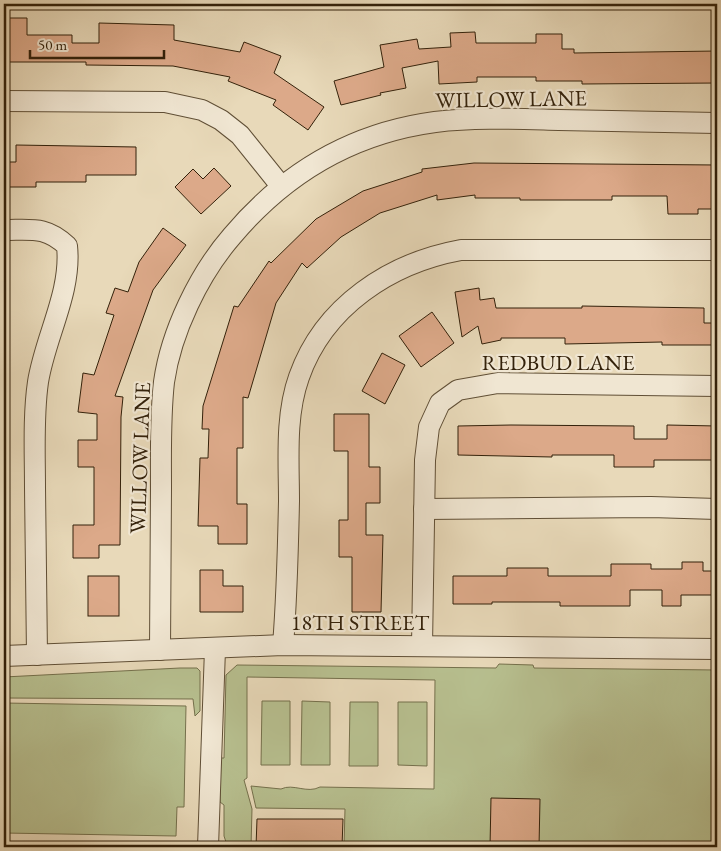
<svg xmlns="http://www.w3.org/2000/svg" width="721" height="851" viewBox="0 0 721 851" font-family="'EB Garamond',serif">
<rect width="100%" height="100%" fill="#e8d9b9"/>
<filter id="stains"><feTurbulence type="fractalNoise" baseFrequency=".004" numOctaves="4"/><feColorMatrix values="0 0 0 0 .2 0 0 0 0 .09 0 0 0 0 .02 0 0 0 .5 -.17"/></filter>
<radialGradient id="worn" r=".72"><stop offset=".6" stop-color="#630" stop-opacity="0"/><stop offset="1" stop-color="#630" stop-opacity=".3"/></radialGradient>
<g fill="#b7bf8f" stroke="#75704c">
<path d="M 499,664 L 533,665 L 534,668 L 717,670 L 717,847 L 344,847 L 345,809 L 256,808 L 251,786 L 281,789 C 293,783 307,794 320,787 L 434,789 L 435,680 L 247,677 L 247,778 L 244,780 L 252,809 L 251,847 L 225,847 L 227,845 L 224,836 L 224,805 L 220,802 L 220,758 L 224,758 L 226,675 L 237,665 L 496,668 Z"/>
<path d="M 180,668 L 197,668 L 200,671 L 200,711 L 195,716 L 193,699 L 4,698 L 4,677 Z"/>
<path d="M 262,701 L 290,701 L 290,765 L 261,765 Z"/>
<path d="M 302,701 L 330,702 L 330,765 L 301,765 Z"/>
<path d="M 350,702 L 378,702 L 378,766 L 349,766 Z"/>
<path d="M 398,702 L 427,702 L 427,766 L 398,765 Z"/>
<path d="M 4,703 L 186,706 L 184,807 L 177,807 L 176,836 L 4,833 Z"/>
</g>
<g fill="#dca989" stroke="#33210a">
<path d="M 4,18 L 27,18 L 27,35 L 72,35 L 72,43 L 99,43 L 99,23 L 174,25 L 174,40 L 240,52 L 244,42 L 281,56 L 274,73 L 324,107 L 308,130 L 273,105 L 276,100 L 228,81 L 230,77 L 173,66 L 86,65 L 86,62 L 4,62 Z"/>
<path d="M 475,32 L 476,43 L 536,43 L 536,34 L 562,34 L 562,49 L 574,49 L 574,53 L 717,51 L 717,83 L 582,84 L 582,81 L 536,81 L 536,77 L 477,77 L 477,82 L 439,84 L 438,61 L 402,68 L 406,88 L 380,93 L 381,95 L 341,105 L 334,81 L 384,67 L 380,45 L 417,39 L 419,49 L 451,47 L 450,33 Z"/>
<path d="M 16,145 L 136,147 L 136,175 L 86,175 L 86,182 L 36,182 L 36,187 L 4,187 L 4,162 L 16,162 Z"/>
<path d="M 474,163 L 717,165 L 717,209 L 698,209 L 698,214 L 668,214 L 667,196 L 612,196 L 612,200 L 520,200 L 520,198 L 475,198 L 475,195 L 437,200 L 437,195 L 380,213 L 341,237 L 307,268 L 302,263 L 276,303 L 248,398 L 243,397 L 243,448 L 237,448 L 237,504 L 247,504 L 247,544 L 218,544 L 218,526 L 198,526 L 200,458 L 208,458 L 209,429 L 202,429 L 203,406 L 234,306 L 238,307 L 269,261 L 271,263 L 316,219 L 363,191 L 422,172 L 422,169 Z"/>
<path d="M 214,168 L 231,186 L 201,214 L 175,187 L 193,169 L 203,179 Z"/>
<path d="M 163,228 L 186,245 L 153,290 L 115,396 L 123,397 L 121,417 L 120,545 L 99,545 L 99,558 L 73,558 L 73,525 L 94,525 L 94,467 L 78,467 L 78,440 L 97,440 L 97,414 L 78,412 L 83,373 L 94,375 L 114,315 L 106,313 L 115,288 L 128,292 L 139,262 Z"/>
<path d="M 479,288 L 480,300 L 494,298 L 496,308 L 582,308 L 582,306 L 704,308 L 704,323 L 717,323 L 717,345 L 662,345 L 662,342 L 565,344 L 565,338 L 501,338 L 501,340 L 482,344 L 478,326 L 462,337 L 455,292 Z"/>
<path d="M 432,312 L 454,343 L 421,367 L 399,336 Z"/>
<path d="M 382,353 L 405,365 L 385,404 L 362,391 Z"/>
<path d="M 334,414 L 369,414 L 369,467 L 380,467 L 380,503 L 366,503 L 366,535 L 383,535 L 381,612 L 352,612 L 352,557 L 339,557 L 339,520 L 348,520 L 348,451 L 334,451 Z"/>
<path d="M 511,425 L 634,426 L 634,439 L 667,439 L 667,425 L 717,426 L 717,460 L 654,460 L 654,467 L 614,467 L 614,455 L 552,455 L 552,457 L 458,455 L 458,426 Z"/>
<path d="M 682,562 L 703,562 L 703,571 L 717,571 L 717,595 L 681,595 L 681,606 L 662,606 L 662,590 L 630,590 L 630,606 L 560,606 L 560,602 L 492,602 L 492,604 L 453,604 L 453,576 L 507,576 L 507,568 L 548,568 L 548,576 L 611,576 L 611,564 L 651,564 L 651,569 L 682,569 Z"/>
<path d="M 200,570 L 223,570 L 223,586 L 243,586 L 243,612 L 200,612 Z"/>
<rect x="88" y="576" width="31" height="40"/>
<path d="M 491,798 L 540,799 L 539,847 L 490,847 Z"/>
<path d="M 257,819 L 343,819 L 342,847 L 256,847 Z"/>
</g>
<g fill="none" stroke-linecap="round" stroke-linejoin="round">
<defs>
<g id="minor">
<path d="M 4,101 L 165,102 L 202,110 L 221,120 L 240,135 L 281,186"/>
<path d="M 4,230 C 32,230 46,226 67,246 C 72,292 45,337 38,382 C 33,416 35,454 35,488 C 36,544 36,600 37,655"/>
<path d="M 424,509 L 651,507 L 717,509"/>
<path d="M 283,645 C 287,597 288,549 289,501 C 289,461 285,416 299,377 C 324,306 390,263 461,250 L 717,250"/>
<path d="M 422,646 L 425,460 L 429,427 L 440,403 L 458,390 L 498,383 L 717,386"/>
<path d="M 160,650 C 160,596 161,542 161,488 C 161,453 160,417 164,382 C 171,332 199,274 232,236 C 285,173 353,133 435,122 C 476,117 518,119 559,120 C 612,121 665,122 717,123"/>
<path d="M 4,656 L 283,645 L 717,649"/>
<path d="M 208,847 L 215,649"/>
</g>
</defs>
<use href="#minor" stroke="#604f36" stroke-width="22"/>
<use href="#minor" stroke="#f0e6d2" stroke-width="20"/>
</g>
<g text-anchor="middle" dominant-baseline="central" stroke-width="4.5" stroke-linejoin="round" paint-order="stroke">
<g font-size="22" fill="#33210a" stroke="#f0e6d2">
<text transform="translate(511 99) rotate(-1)">WILLOW LANE</text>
<text x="558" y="362">REDBUD LANE</text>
<text transform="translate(140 458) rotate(-88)">WILLOW LANE</text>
<text x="360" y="622">18TH STREET</text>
</g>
</g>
<rect width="721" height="851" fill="none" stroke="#e8d9b9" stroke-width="20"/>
<rect x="5" y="5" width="711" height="841" fill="none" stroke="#33210a" stroke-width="2.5"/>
<rect x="10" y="10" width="701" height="831" fill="none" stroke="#33210a"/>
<path d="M30 50v8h134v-8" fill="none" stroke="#33210a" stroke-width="2.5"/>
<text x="38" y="50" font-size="15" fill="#33210a" stroke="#f0e6d2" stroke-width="4" paint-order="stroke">50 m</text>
<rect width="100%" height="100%" filter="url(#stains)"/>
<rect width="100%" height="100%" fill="url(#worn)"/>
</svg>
